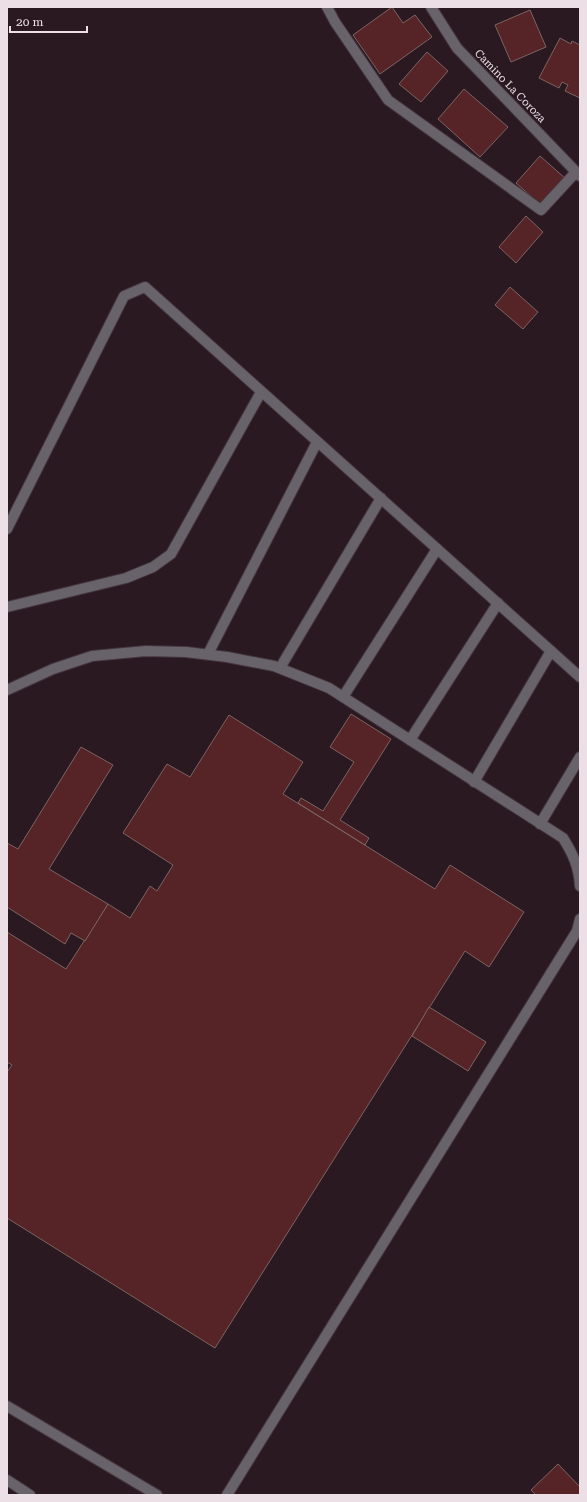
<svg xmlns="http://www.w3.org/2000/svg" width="587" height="1502" viewBox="0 0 587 1502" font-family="'Roboto Serif',serif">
<rect width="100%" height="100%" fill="#2a1921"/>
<g fill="#562426" stroke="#7c6463">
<path d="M 392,7 L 403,23 L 415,15 L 432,37 L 380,74 L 353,35 Z"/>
<path d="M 530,10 L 546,47 L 511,62 L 495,25 Z"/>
<path d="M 560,38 L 571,44 L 572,41 L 580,45 L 580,98 L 565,91 L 568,85 L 562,82 L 559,88 L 539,78 Z"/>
<path d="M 427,52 L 448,71 L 421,102 L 399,84 Z"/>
<path d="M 464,89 L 508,127 L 480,157 L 438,119 Z"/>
<path d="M 540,156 L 566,179 L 542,206 L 516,183 Z"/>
<path d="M 526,216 L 543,232 L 516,263 L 499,247 Z"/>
<path d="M 510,287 L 538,312 L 523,329 L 495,305 Z"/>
<path d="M 351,714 L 391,739 L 340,820 L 369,838 L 365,845 L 298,803 L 301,798 L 323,811 L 354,762 L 330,747 Z"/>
<path d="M 229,715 L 303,762 L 283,794 L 435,889 L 450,865 L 524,912 L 489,967 L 465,951 L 215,1348 L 7,1218 L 7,1072 L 12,1065 L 7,1062 L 7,932 L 66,969 L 108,904 L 130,918 L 150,886 L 157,891 L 173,865 L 123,833 L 167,764 L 190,777 Z"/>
<path d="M 81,747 L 113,765 L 49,869 L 108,904 L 85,941 L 71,933 L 65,944 L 7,907 L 7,843 L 18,849 Z"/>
<path d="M 429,1007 L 486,1042 L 468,1071 L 412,1036 Z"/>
<path d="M 558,1464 L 580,1487 L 580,1495 L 536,1495 L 531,1490 Z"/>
</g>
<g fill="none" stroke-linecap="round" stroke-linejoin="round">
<defs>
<g id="service">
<path d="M 327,7 L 335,22 L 388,100 L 541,210 L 576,172"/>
<path d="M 7,529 L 124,296 L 145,287 L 580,677"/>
<path d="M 7,607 L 126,578 L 153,567 L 171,554 L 261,392"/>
<path d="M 208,654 L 317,442"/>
<path d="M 280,668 L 381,498"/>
<path d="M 7,690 L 53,669 L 92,656 L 146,651 L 186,652 L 227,657 L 274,666 L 329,688 L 563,838 C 573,854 579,867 580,886"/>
<path d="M 343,697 L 437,549"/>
<path d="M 410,740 L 498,603"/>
<path d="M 474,782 L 551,651"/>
<path d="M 540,824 L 580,757"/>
<path d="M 7,1406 L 157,1495"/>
<path d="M 7,1480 L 30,1495"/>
<path d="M 227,1495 L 577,931 L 580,919"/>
</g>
<path id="minor" d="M 431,7 L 457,48 L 580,176"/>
</defs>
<use href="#service" stroke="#45353d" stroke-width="12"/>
<use href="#minor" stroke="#45353d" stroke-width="12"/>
<use href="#service" stroke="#68636b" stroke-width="10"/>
<use href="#minor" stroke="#68636b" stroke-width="10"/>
</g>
<g text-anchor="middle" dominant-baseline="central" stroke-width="3" stroke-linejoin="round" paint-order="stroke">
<g font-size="11" fill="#ece0e6" stroke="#2a1921">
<text transform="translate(510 86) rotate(46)">Camino La Coroza</text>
</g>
</g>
<rect width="587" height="1502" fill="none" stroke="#ece0e6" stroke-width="16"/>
<path d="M10 26v6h77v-6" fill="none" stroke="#ece0e6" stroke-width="2"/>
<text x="16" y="26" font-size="12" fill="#ece0e6" stroke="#2a1921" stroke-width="3" paint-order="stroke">20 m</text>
</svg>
